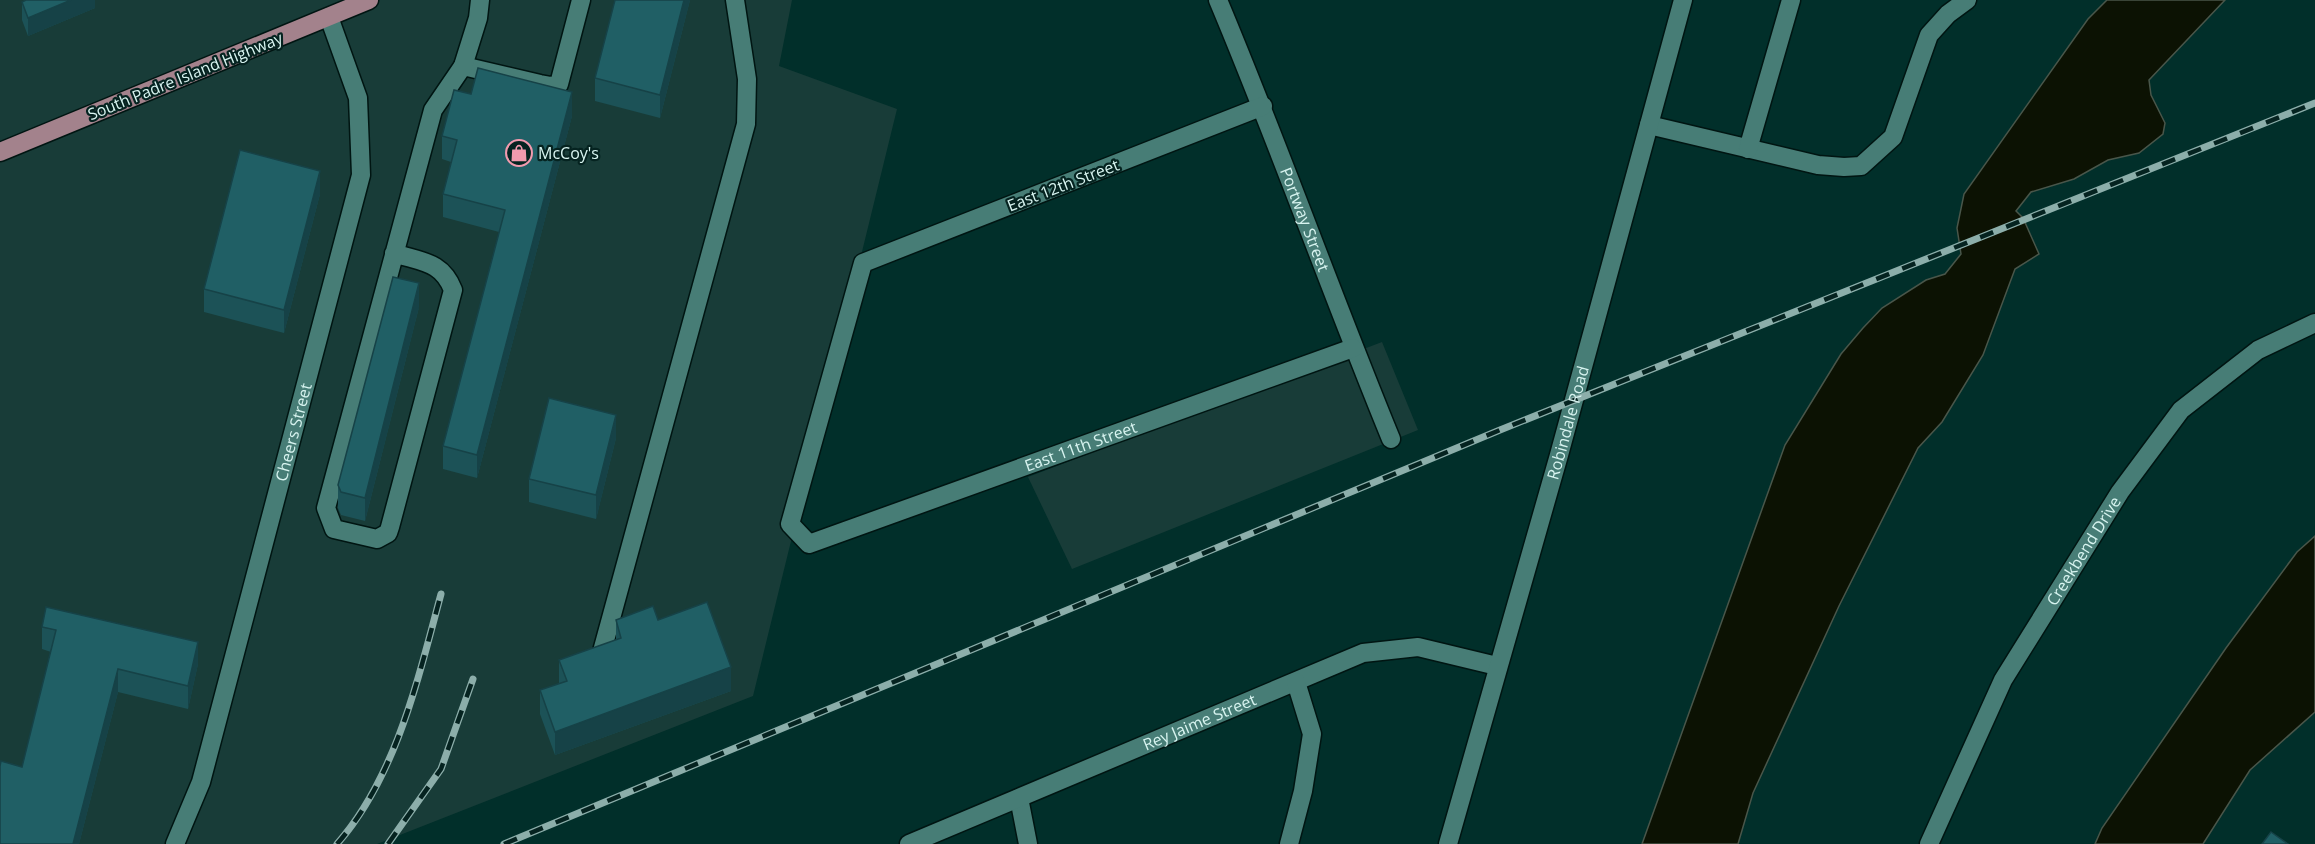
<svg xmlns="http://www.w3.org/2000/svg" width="2315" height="844" viewBox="0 0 2315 844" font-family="'Open Sans',sans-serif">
<rect width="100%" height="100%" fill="#012f2a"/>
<g fill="#183c38">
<path d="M 0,0 L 792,0 L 779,66 L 897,109 L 753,696 L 377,844 L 0,844 Z"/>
<path d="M 1382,342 L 1418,430 L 1072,569 L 1028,477 Z"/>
</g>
<g fill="#0c1203" stroke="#49564a" stroke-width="1.5">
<path d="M 2107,0 L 2225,0 L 2149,80 L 2151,95 L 2165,123 L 2163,134 L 2139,153 L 2108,160 L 2074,179 L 2031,192 L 2016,211 L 2023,218 L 2039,254 L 2015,269 L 1983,355 L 1942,422 L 1918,448 L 1839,606 L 1753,793 L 1738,844 L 1642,844 L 1785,445 L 1841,354 L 1863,328 L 1882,308 L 1926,280 L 1945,274 L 1961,254 L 1957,228 L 1964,194 L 2088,19 Z"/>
<path d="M 2315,536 L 2315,712 L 2250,770 L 2203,844 L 2095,844 L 2102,828 L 2226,648 L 2297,552 Z"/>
</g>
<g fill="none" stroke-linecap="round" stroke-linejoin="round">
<defs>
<g id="minor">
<path id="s1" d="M 1218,0 C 1279,145 1331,293 1391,439"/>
<path d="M 463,66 L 540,84 L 551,86 L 559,84 L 581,0"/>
<path id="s2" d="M 1263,106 L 863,263 L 790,524 L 809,544 L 1353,348"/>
<path d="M 1649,125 L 1818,165 L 1844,167 L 1861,166 L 1893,137 L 1929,35 L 1948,14 L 1967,0"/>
<path d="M 1748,149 L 1791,0"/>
<path d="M 394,253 C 421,262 442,261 453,290 L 390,527 L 388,533 L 377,539 L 334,529 L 326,508 L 433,110 L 463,66 L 478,18 L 480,0"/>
<path d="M 601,655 L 746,124 L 747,79 L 735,0"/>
<path d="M 1019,798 L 1028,844"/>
<path id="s3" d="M 175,844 L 201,782 L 361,175 L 358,98 L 329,17"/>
<path id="s4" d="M 909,844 L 1363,653 L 1418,647 L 1497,666"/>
<path d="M 1289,844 L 1303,791 L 1312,734 L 1296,682"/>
<path id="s5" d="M 1448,844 L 1559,455 L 1683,0"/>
<path id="s6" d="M 1929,844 L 2003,680 L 2120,492 L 2181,410 L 2258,350 L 2315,323"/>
</g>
<path id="major" d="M 0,152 L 369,0"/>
</defs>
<use href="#minor" stroke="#001512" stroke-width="21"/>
<use href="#major" stroke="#001512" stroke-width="21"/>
<use href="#minor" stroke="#477d76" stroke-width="18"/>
<use href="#major" stroke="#a3828c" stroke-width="18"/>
<defs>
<g id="rail">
<path d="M 337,844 C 396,777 418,679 441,594"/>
<path d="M 388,844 L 441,769 L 473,679"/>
<path d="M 504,844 L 1500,430 L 2315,103"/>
</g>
</defs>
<use href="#rail" stroke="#8caeaa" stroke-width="7"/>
<use href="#rail" stroke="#052320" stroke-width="4.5" stroke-dasharray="14" stroke-linecap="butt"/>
</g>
<g fill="#1c5257">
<path d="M 95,0 L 95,8 L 28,36 L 22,20 L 22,2 Z"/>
<path d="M 690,0 L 660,118 L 595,101 L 595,78 Z"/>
<path d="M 471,94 L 572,116 L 477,478 L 443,469 L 443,446 L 499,232 L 443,217 L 443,194 L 451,162 L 442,159 L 442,136 Z"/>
<path d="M 320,194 L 284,333 L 204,312 L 204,289 Z"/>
<path d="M 419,307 L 365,521 L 341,515 L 338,508 L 338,485 Z"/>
<path d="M 616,438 L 596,519 L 529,502 L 529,479 Z"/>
<path d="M 616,620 L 658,620 L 731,691 L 555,755 L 540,714 L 540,690 L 559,684 L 559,660 L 616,640 Z"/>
<path d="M 42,627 L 198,664 L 188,709 L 118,692 L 79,844 L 0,844 L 22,767 L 51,652 L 42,649 Z"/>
</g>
<g fill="#164247">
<path d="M 71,0 L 95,0 L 95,8 L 28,36 L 28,18 Z"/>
<path d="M 684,0 L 690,0 L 660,118 L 660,95 Z"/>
<path d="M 572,92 L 572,116 L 477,478 L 477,455 Z"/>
<path d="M 320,171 L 320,194 L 284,333 L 284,310 Z"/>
<path d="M 419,283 L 419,307 L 365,521 L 365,498 Z"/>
<path d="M 616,415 L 616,438 L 596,519 L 596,495 Z"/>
<path d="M 198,642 L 198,664 L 188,709 L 188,686 Z"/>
<path d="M 731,667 L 731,691 L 555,755 L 555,732 Z"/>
<path d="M 118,669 L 118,692 L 79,844 L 73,844 Z"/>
</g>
<g fill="#205f65" stroke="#164247" stroke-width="1.5">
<path d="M 26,0 L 71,0 L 28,18 L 22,2 Z"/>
<path d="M 615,0 L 684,0 L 660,95 L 595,78 Z"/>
<path d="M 478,68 L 572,92 L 477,455 L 443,446 L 505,210 L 443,194 L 457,140 L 442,136 L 454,90 L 471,94 Z"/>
<path d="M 240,150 L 320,171 L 284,310 L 204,289 Z"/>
<path d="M 393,277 L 419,283 L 365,498 L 341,492 L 338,485 Z"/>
<path d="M 549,398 L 616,415 L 596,495 L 529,479 Z"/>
<path d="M 707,602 L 731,667 L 555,732 L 540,690 L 567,681 L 559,660 L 621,638 L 616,620 L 653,606 L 658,620 Z"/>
<path d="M 46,607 L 198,642 L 188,686 L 118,669 L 73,844 L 0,844 L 0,766 L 1,761 L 22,767 L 56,630 L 42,627 Z"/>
<path d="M 2271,832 L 2288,844 L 2262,844 Z"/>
</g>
<defs>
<symbol id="shop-ring" viewBox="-11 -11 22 22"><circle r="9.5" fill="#052320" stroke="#f29aae" stroke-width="1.5"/><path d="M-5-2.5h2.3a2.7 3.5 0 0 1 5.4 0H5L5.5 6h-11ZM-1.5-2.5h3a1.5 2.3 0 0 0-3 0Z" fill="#f29aae"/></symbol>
</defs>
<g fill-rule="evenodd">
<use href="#shop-ring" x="504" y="138" width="30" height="30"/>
</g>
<g text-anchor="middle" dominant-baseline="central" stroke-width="4.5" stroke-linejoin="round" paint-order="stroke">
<g font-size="16" fill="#d8f4f0" stroke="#052320">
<text transform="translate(185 76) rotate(-22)">South Padre Island Highway</text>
<text transform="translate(1063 185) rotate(-21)">East 12th Street</text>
<text stroke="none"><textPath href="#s1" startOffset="236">Portway Street</textPath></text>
<text stroke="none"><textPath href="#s5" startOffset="438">Robindale Road</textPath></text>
<text stroke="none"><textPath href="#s3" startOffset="429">Cheers Street</textPath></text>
<text stroke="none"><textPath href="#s2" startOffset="1017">East 11th Street</textPath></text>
<text stroke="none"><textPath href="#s6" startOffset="332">Creekbend Drive</textPath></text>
<text stroke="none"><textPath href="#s4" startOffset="315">Rey Jaime Street</textPath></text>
</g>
<g font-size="16" fill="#d8f4f0" stroke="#052320" text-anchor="start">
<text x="538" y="153">McCoy's</text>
</g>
</g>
</svg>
